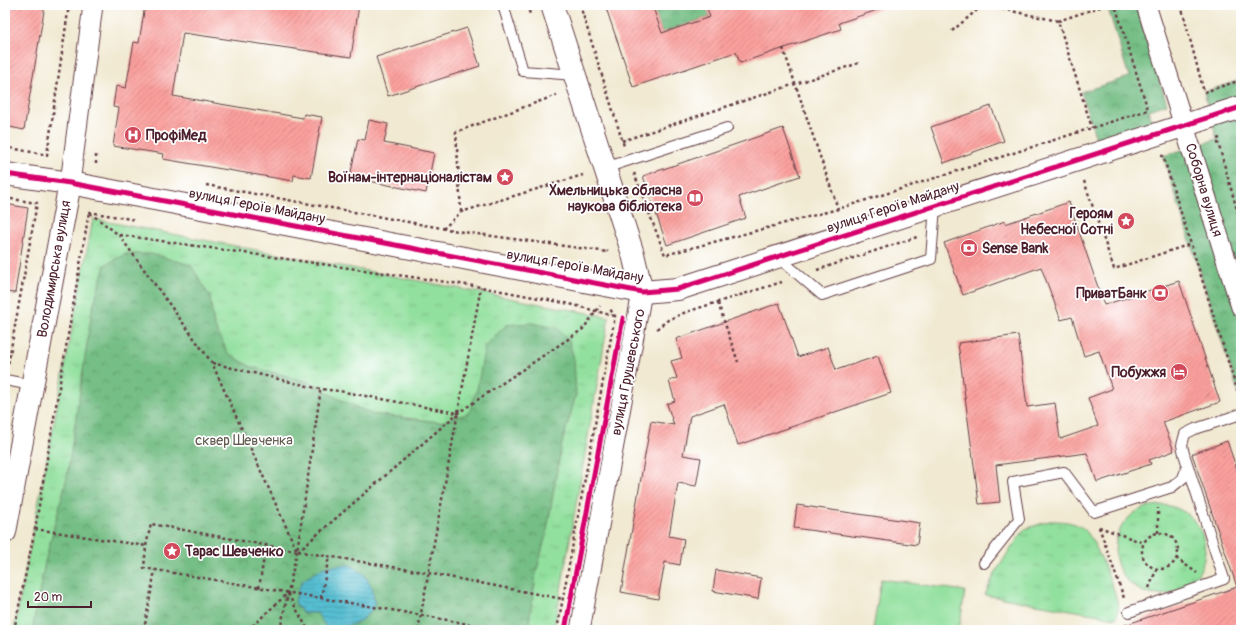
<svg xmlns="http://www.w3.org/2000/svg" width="1246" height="635" viewBox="0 0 1246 635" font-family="Pangolin,sans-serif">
<defs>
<pattern id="grass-tufts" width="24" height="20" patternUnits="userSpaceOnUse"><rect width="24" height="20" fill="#92e09e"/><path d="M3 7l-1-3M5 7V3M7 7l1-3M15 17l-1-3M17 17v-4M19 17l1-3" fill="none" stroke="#7fc088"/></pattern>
<pattern id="forest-crowns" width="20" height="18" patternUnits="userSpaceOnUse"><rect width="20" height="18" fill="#75be85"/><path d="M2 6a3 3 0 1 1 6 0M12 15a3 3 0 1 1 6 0" fill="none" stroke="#629a6d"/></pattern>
<pattern id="water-rules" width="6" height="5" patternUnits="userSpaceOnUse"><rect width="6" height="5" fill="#57bfd3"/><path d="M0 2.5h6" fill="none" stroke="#4a9bab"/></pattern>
<pattern id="building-hatch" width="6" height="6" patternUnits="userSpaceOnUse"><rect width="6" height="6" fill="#fba09e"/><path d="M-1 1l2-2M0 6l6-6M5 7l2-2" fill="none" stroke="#cd8281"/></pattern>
</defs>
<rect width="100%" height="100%" fill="#fff"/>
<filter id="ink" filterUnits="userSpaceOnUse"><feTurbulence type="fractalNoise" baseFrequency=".025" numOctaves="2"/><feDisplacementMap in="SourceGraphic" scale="8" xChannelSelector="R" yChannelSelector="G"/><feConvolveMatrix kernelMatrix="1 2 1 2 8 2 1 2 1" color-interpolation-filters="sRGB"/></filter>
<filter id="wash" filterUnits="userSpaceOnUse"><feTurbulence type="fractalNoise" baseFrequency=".012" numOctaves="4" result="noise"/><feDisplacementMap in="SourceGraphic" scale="16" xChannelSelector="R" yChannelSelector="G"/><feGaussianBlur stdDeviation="0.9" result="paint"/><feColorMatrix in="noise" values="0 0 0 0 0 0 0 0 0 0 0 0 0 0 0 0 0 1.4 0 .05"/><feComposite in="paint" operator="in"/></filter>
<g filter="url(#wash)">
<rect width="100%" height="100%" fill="#f1e9d1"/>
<g fill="url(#grass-tufts)" stroke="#6e8064">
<path d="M 93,219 L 609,317 L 554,630 L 14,630 Z"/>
<circle cx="1160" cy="550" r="45"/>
<path d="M 1049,521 C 1061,521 1074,521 1084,529 C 1094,537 1117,593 1118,606 C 1119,610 1117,615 1116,618 L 985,595 L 994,575 L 1009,551 L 1025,529 Z"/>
</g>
<g fill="url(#forest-crowns)" stroke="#606e58">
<path d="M 652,5 L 706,5 L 710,17 L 662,33 Z"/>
<path d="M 1107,5 L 1136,5 L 1167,104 L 1148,110 L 1153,124 L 1097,142 L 1081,92 L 1129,77 Z"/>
<path d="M 1241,80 L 1241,401 L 1163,156 L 1217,139 L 1204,92 Z"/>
<path d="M 125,254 L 151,254 L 191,265 L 210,297 L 214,325 L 228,353 L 249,366 L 309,382 L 337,398 L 372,414 L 441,422 L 469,413 L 477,389 L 485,346 L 506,325 L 531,323 L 557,328 L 569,341 L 574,359 L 576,395 L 561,447 L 547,530 L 536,574 L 528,630 L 32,630 L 45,562 L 67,477 L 92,310 L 105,265 Z"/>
</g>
<path fill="#92e09e" stroke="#6e8064" d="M 881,579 L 965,591 L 959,630 L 873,630 Z"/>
<path fill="url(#water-rules)" stroke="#506f7f" d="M 338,565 L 351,565 L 364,574 L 372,587 L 375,605 C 360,626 351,627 326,627 L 317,613 L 303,613 L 295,603 L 297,593 L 302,581 L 324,567 Z"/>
<g id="blocks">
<g fill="url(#building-hatch)">
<path d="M 5,5 L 45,5 L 24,130 L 5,126 Z"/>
<path d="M 145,5 L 359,5 L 351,57 L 183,33 L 173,96 L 303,118 L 304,114 L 322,117 L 311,178 L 294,175 L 293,181 L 163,159 L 164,154 L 113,146 L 119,108 L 113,107 L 116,86 L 126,88 L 134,42 L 139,43 Z"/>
<path d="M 605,5 L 652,5 L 662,33 L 710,17 L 706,5 L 882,5 L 883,8 L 839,23 L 841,29 L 740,63 L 736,52 L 633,87 Z"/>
<path d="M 467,28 L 480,66 L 388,96 L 376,57 Z"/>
<path d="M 991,106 L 1004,141 L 944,163 L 931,127 Z"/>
<path d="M 369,120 L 388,124 L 384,143 L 434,153 L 426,193 L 350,177 L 358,139 L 365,140 Z"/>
<path d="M 783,128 L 800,176 L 739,197 L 746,218 L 667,245 L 643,176 Z"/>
<path d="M 1069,202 L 1104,305 L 1179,281 L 1220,402 L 1163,422 L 1174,451 L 1149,460 L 1151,464 L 1097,482 L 1087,453 L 996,465 L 1000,502 L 979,504 L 958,343 L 1018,335 L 1027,407 L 1055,403 L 1060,439 L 1098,426 L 1088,398 L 1112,389 L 1099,351 L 1084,356 L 1072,317 L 1061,320 L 1041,267 L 963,295 L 944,243 L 1005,221 L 1005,224 Z"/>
<path d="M 5,204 L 28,208 L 15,293 L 5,292 Z"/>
<path d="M 779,303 L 798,357 L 828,347 L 836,370 L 878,356 L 891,393 L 738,445 L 724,404 L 690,416 L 683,455 L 701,458 L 696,486 L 678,483 L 669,536 L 684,539 L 680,565 L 665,562 L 658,599 L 621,592 L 651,421 L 674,425 L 667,404 L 675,401 L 669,381 L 677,378 L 671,361 L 682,358 L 676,339 Z"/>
<path d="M 1227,441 L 1241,481 L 1241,627 L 1231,630 L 1120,630 L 1119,627 L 1237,587 L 1192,454 Z"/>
<path d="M 797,505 L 920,523 L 917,545 L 794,528 Z"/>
<path d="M 716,570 L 761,578 L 758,599 L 713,591 Z"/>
</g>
</g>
</g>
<g filter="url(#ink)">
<use href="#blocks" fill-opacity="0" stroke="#633d44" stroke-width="1"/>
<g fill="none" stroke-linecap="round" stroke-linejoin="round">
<defs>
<g id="service">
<path d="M 503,5 L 523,71 L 575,75"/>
<path d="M 605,168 L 727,128"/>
<path d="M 778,257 L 822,295 L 931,259 L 935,206"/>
<path d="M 5,380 L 32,385"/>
<path d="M 984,563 L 1019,519 L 1013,482 L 1064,472 L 1094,512 L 1172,487 L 1183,478 L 1187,467"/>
<path d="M 1129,612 L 1224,579 L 1184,454 L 1182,445 L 1185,434 L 1195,429 L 1241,414"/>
</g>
<g id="minor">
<path d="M 1146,5 L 1241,307"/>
<path d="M 70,183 L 93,5"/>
<path d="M 580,630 L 642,292"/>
</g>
<g id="tertiary">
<path d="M 552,5 L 633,254 L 642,292"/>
<path d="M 5,174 L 70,183 L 642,292 L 678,289 L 1241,107"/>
<path d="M 5,532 L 70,183"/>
</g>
</defs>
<use href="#service" stroke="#633d44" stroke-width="12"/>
<use href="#minor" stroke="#633d44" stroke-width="21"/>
<use href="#tertiary" stroke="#633d44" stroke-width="24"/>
<g stroke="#633d44" stroke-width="2.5" stroke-dasharray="3 3" stroke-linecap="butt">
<path d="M 527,5 L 530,14"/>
<path d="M 580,5 L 624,146"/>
<path d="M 1181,5 L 1204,92 L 1241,80"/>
<path d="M 1058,21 L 1106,5"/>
<path d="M 952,31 L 983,5 L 1058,21 L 1092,128"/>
<path d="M 783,48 L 838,209"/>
<path d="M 1220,138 L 1217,139 L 1241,224"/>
<path d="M 622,141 L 859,63"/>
<path d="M 5,147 L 47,155 L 69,5"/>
<path d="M 96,155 L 96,164 L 97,165"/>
<path d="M 1161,156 L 1163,156 L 1240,399"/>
<path d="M 634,173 L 665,255 L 838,209 L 1148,110 L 1115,5"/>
<path d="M 1084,181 L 1114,269 L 1191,244"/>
<path d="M 206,185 L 463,232 L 608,252 L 607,251"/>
<path d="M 5,198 L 37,203 L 8,365"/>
<path d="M 89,212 L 136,220"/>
<path d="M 461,212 L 456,132 L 557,95"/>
<path d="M 90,213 L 119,235 L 212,363 L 297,551 L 428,573 L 563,599"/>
<path d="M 443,229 L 461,212 L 583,175"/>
<path d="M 120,235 L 481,287 L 570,304 L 614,316"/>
<path d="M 817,270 L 917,237"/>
<path d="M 718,303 L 738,362"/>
<path d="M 657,329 L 659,327 L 668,320 L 686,312 L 782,282"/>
<path d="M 212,363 L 320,389 L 339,391 L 457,413"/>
<path d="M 1099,527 L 1124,598"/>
<path d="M 1099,527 L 1144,543"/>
<path d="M 35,529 L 146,546"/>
<path d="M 1158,533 L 1158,508"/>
<circle cx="1160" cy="551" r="18"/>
<path d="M 297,551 L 151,524 L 146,546 L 144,568 L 421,615 L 499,630"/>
<path d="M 298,551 L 458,413 L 583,329 L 600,306"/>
<path d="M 1176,558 L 1197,573"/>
<path d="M 259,588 L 266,545"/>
<path d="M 1149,588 L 1157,568"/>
<path d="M 288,594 L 308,630"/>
<path d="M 321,598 L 329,556"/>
<path d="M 14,630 L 35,529 L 89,212"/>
<path d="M 144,630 L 155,570"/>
<path d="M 248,630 L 288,593"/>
<path d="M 280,630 L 297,551 L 320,395 L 320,389"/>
<path d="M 418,630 L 481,287"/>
<path d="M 557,630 L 615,316 L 609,308"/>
</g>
<use href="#service" stroke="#fff" stroke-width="10"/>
<use href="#minor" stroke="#fff" stroke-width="19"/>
<use href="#tertiary" stroke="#fff" stroke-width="22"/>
<defs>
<g id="cycleway">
<path d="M 5,174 L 70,183 L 642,292 L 678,289 L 1241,107"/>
<path d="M 565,630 L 623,318"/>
</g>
</defs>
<use href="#cycleway" stroke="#fff" stroke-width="8"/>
<use href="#cycleway" stroke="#d6006c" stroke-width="5"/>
</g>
</g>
<defs>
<symbol id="hospital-disc" viewBox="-11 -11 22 22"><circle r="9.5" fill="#d1495b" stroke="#fff"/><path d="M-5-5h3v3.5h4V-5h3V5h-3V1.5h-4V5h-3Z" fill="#fff"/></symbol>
<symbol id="sight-disc" viewBox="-11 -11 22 22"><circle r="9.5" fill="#d1495b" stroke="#fff"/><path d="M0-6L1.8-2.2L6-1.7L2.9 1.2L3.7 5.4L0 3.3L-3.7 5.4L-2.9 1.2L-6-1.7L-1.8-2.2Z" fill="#fff"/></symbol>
<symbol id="library-disc" viewBox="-11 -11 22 22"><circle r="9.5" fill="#d1495b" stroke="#fff"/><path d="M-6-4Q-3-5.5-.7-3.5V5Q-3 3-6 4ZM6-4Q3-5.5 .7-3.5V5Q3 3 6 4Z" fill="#fff"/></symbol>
<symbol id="bank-disc" viewBox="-11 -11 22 22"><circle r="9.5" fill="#d1495b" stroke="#fff"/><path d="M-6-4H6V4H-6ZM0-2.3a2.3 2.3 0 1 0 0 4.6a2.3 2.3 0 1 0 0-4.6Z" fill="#fff"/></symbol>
<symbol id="hotel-disc" viewBox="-11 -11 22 22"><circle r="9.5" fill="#d1495b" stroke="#fff"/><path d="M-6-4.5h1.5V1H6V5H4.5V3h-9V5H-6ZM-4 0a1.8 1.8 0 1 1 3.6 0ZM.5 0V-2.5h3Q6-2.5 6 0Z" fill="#fff"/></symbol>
</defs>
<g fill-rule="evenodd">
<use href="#hospital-disc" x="123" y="125" width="20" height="20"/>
<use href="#sight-disc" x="495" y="167" width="20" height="20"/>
<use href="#library-disc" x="685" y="188" width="20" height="20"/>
<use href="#sight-disc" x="1116" y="211" width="20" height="20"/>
<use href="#bank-disc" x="959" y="238" width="20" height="20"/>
<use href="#bank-disc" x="1150" y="283" width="20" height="20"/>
<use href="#hotel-disc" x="1169" y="362" width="20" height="20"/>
<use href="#sight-disc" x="162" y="541" width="20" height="20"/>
</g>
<g text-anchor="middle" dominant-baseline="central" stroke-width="3.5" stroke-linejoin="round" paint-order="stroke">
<g font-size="14" font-weight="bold" fill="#4a1f2b" stroke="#fff" text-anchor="end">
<text x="146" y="135" text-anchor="start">ПрофіМед</text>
<text x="492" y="177">Воїнам-інтернаціоналістам</text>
<text x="682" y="190">Хмельницька обласна<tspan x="682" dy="16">наукова бібліотека</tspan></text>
<text x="1113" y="213">Героям<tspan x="1113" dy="16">Небесної Сотні</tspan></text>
<text x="982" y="248" text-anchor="start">Sense Bank</text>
<text x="1147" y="293">ПриватБанк</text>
<text x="1166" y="372">Побужжя</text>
<text x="185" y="551" text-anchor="start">Тарас Шевченко</text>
</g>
<g font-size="14" fill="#4a1f2b" stroke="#fff">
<text transform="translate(1204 190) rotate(73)">Соборна вулиця</text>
<text transform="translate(257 206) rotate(11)">вулиця Героїв Майдану</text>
<text transform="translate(893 207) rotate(-18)">вулиця Героїв Майдану</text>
<text transform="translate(575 266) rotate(10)">вулиця Героїв Майдану</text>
<text transform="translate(54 269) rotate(-80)">Володимирська вулиця</text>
<text transform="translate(628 372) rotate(-79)">вулиця Грушевського</text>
</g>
<g font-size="14" fill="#60594e" stroke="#fff">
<text x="244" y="440">сквер Шевченка</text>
</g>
</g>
<rect width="1246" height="635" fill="none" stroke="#fff" stroke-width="20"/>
<path d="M28 601v6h63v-6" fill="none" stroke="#4a1f2b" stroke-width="2"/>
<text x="34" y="601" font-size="12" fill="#4a1f2b" stroke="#ffffff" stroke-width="3" paint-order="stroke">20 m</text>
</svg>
